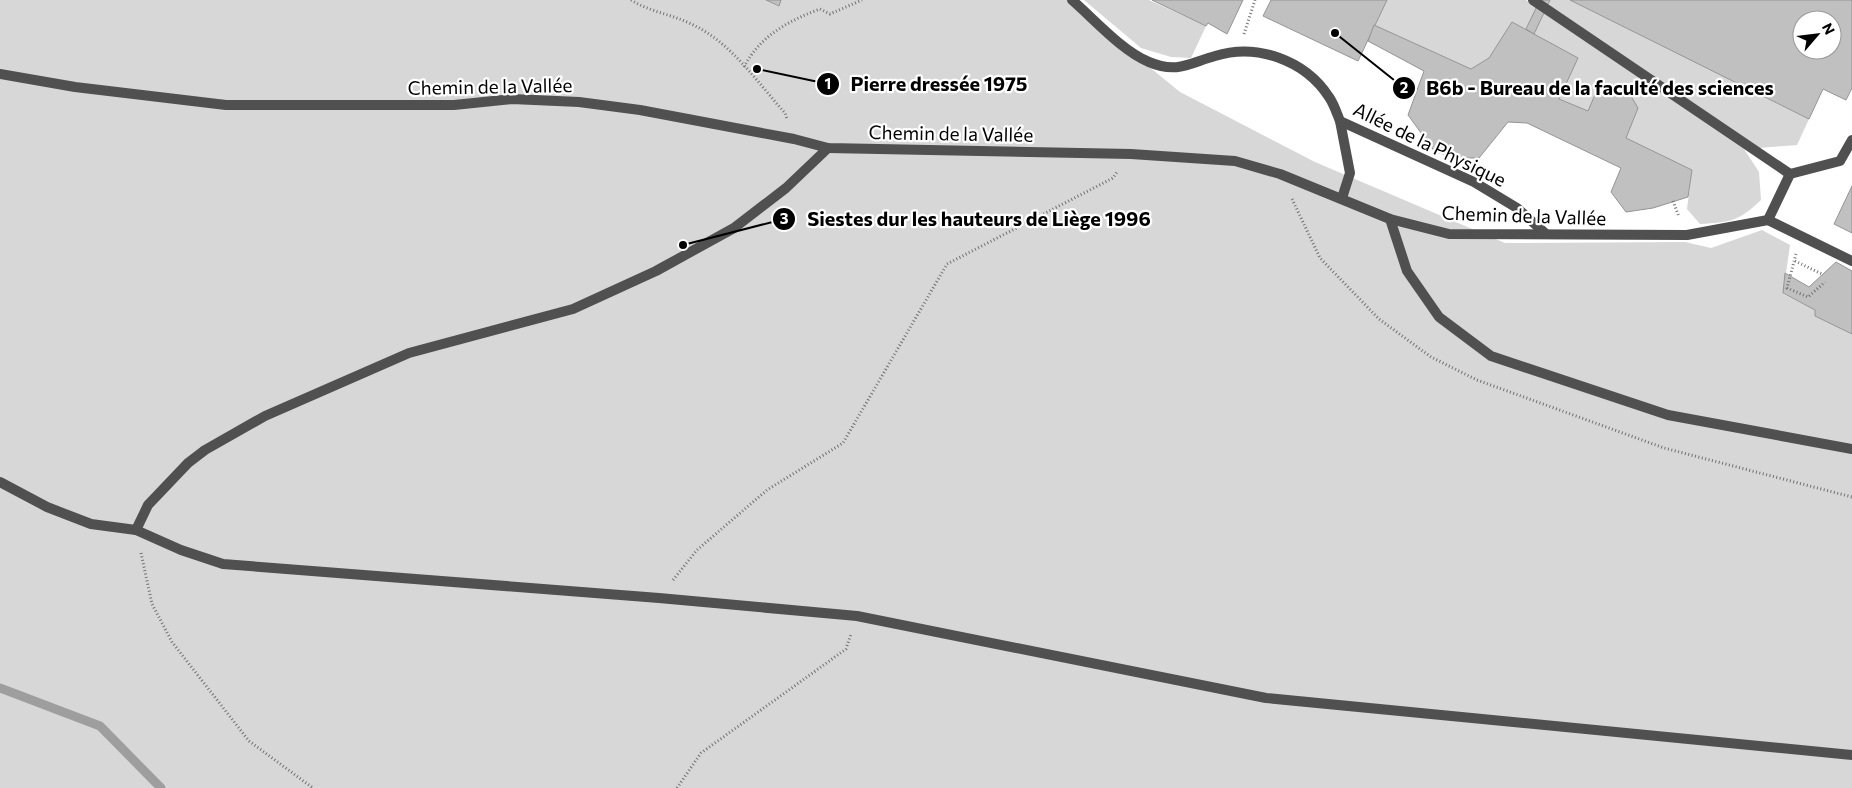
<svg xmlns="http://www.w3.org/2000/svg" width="1852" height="788" viewBox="0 0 1852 788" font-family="Commissioner,sans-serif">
<rect width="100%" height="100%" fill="#fff"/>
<g fill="#d7d7d7">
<path d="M 0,0 L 766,0 L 778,6 L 781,0 L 1067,0 L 1180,92 L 1315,162 L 1505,243 L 1685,242 L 1711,248 L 1762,230 L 1790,245 L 1783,294 L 1815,310 L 1815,316 L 1852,334 L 1852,788 L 0,788 Z"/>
<path d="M 1084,0 L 1149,0 L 1206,26 L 1191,58 L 1171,57 L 1141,48 Z"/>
<path d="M 1387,0 L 1526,0 L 1744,149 L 1759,172 L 1761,200 C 1738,222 1730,222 1700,224 L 1687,209 L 1692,170 L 1626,138 L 1638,108 L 1626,88 L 1597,90 L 1588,111 L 1559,99 L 1578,58 L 1512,23 L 1489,58 L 1471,69 L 1374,25 Z"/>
<path d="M 1550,0 L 1570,0 L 1809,119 L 1797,145 L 1759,148 L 1548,6 Z"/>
</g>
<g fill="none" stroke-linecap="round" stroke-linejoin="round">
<path stroke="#9e9e9e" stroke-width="9" d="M 0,688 L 100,726 L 161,788"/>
</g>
<g fill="#c0c0c0" stroke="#949494" fill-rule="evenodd">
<path d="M 766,0 L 781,0 L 779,6 Z"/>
<path d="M 1152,0 L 1243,0 L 1227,34 L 1208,23 L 1206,26 Z"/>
<path d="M 1271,0 L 1387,0 L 1358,61 L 1263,16 Z"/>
<path d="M 1540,0 L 1550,0 L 1534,34 L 1526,29 Z"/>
<path d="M 1570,0 L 1852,0 L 1852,88 L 1846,100 L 1823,89 L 1809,119 ZM 1802,20 L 1832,20 L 1832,50 L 1802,50 Z"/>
<path d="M 1512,22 L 1578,58 L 1559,99 L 1588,111 L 1597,90 L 1626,88 L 1638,108 L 1626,138 L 1692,170 L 1688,197 L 1653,208 L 1626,212 L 1611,192 L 1621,168 L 1527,123 L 1508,122 L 1479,158 L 1460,158 L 1435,152 L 1408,115 L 1424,71 L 1368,41 L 1374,25 L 1471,69 L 1489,58 Z"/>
<path d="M 1852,186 L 1852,233 L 1834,224 Z"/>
<path d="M 1836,262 L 1852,271 L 1852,334 L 1815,316 L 1815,310 L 1783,293 L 1785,273 L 1809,287 Z"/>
</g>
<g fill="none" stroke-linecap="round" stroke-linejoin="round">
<g stroke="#727272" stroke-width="3" stroke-dasharray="1 2.5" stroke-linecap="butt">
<path d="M 631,0 C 650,12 671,14 691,24 C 730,41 757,82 785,113 L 787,119"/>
<path d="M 1244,34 L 1255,0"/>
<path d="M 744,67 C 760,36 788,21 820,9 L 830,14 L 862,0"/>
<path d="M 1292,199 L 1320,258 L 1379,319 L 1431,357 L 1477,380 L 1664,448 L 1852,497"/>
<path d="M 1673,201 L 1679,217"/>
<path d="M 1796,254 L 1787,288 L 1808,297 L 1825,282"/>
<path d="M 1795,261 L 1822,274"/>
<path d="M 141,553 L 152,604 L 172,642 L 249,741 L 313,788"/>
<path d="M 673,580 L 697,550 L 767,490 L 843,443 L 947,264 L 1113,178 L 1117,172"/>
<path d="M 677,788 L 701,753 L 846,649 L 851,634"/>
</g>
<g stroke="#505050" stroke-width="10">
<path d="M 1072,0 C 1094,19 1122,51 1149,62 C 1177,74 1190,63 1215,56 C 1257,43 1305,60 1329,97 C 1334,104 1337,114 1340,121 L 1474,182 L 1517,208 L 1546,234"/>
<path d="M 1533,0 L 1790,174"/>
<path d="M 0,74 L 75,87 L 226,105 L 454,105 L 512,99 L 579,102 L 640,110 L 794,139 L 828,148 L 1131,154 L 1235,161 L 1280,174 L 1390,219 L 1449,234 L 1687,235 L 1768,220 L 1790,174 L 1840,161 L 1852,140"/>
<path d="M 1390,219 L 1407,271 L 1439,317 L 1491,356 L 1668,415 L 1852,449"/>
<path d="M 0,482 L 47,507 L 91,524 L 136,530 L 181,550 L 223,564 L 659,598 L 857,616 L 1266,698 L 1852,755"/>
<path d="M 136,530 L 148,505 L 188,463 L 205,450 L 265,416 L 409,353 L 573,309 L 656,271 L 734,228 L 786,188 L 828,148"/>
</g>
<g stroke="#505050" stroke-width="10">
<path d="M 1340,121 L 1350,173 L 1342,198"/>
<path d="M 1768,220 L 1852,261"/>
</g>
</g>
<g text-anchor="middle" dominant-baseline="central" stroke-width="4.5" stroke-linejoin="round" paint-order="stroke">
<g font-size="19" fill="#000" stroke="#fff">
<text transform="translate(490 86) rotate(-1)">Chemin de la Vallée</text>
<text transform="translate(951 133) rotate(1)">Chemin de la Vallée</text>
<text transform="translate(1430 144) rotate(26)">Allée de la Physique</text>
<text transform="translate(1524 215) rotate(2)">Chemin de la Vallée</text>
</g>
</g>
<path fill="none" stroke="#000" stroke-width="2" d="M757 69L828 84M1335 33L1404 88M683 245L784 219"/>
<g fill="#000" stroke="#fff" stroke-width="2">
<circle cx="757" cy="69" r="5"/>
<circle cx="1335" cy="33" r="5"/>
<circle cx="683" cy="245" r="5"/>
<circle cx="828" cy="84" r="12"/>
<circle cx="1404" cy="88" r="12"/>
<circle cx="784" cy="219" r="12"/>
</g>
<g font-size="15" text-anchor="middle" font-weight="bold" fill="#fff">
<text x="828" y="89">1</text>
<text x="1404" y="93">2</text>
<text x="784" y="224">3</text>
</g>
<g font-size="20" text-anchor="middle" font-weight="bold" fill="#000" stroke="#fff" stroke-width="4.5" stroke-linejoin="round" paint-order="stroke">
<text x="939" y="91">Pierre dressée 1975</text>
<text x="1600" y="95">B6b - Bureau de la faculté des sciences</text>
<text x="979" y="226">Siestes dur les hauteurs de Liège 1996</text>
</g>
<g transform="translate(1817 35) rotate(62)"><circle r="24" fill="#ffffff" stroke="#999999"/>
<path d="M0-4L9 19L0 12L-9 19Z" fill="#000000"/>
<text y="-8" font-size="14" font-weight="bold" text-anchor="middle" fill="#000000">N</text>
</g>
</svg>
